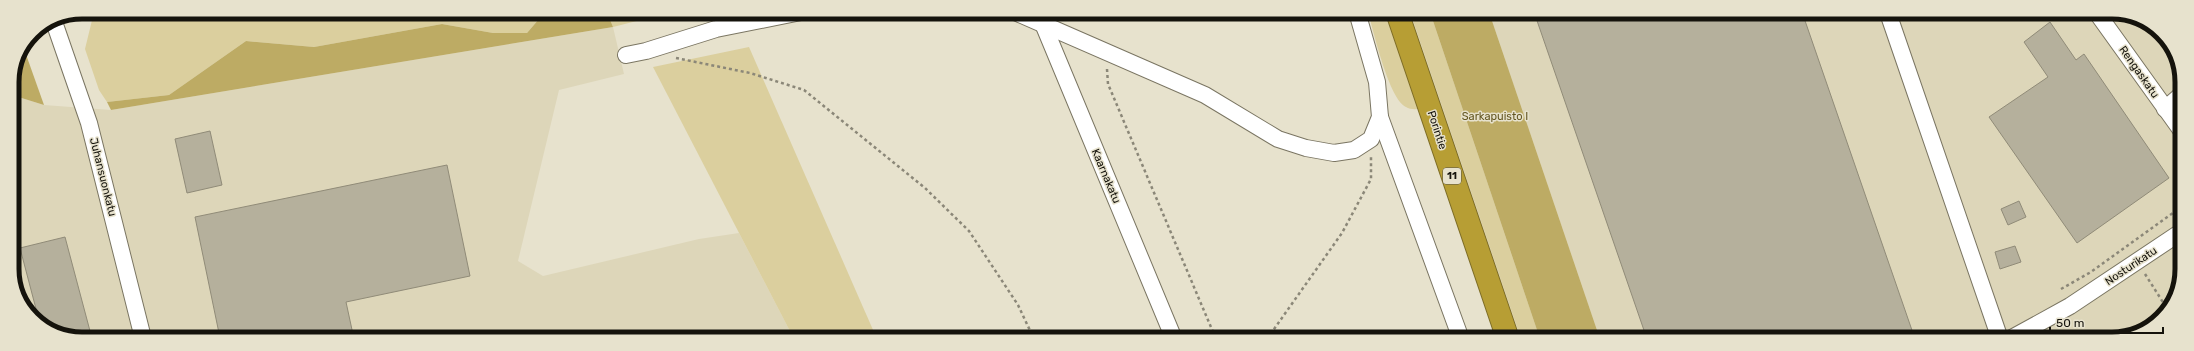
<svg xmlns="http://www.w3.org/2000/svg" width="2194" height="351" viewBox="0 0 2194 351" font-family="Rubik,sans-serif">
<rect width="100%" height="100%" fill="#e7e2cd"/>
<g fill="#ddd6b9">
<path d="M 1489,12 L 2121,13 L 2158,29 L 2181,68 L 2181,278 L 2158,322 L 2113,339 L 1600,339 Z"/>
<path d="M 613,27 L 624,74 L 559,90 L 518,261 L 543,276 L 699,239 L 739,233 L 794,339 L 73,338 L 36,322 L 14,287 L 12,95 L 44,105 L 111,110 Z"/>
</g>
<g fill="#dbcf9e">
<path d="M 94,12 L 545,12 L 527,33 L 493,33 L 442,24 L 314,47 L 246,41 L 169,95 L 107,102 L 99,90 L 85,49 Z"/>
<path d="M 607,12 L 672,12 L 613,27 Z"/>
<path d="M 1368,12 L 1388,12 L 1421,109 C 1416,109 1410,110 1406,107 C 1389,99 1374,33 1368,12 Z"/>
<path d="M 1410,12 L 1430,12 L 1540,339 L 1521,339 Z"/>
<path d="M 749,47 L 877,339 L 794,339 L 653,67 Z"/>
</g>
<g fill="#bdab64">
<path d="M 545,12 L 607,12 L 613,27 L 111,110 L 107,102 L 169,95 L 246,41 L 314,47 L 442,24 L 493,33 L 527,33 Z"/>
<path d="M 1430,12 L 1489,12 L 1600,339 L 1540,339 Z"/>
<path d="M 23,46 L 44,105 L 12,95 C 12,78 14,60 23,46 Z"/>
</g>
<g fill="#b5b09c" stroke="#908b78">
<path d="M 1534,12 L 1802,12 L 1915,339 L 1647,339 Z"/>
<path d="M 2050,22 L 2076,60 L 2084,54 L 2169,178 L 2077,243 L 1989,117 L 2048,77 L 2024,42 Z"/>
<path d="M 210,131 L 222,185 L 187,193 L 175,139 Z"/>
<path d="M 447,165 L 470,276 L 346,302 L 354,339 L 220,338 L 195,217 Z"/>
<path d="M 2019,201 L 2026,217 L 2008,225 L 2001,209 Z"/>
<path d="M 65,237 L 90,331 L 68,337 L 40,324 L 20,248 Z"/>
<path d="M 2015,246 L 2021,262 L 2000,269 L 1995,252 Z"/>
</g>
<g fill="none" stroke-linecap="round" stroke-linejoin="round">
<defs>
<g id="minor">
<path d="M 1015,12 L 1205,95 L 1278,139 L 1306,148 L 1334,153 L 1354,150 L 1371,139 L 1380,117 L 1377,82 L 1357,12"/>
<path d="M 1888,13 L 2000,339"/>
<path d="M 2097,13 L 2181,130"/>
<path d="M 53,19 L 89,123 L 143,338"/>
<path d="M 1041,19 L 1174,339"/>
<path d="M 626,55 L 646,51 L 716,29 L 801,12"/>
<path d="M 2165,109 L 2181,95"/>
<path d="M 1380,117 L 1461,339"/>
<path d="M 2010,339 L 2070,306 L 2181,232"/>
</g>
<path id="highway" d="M 1397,12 L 1508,339"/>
</defs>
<use href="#minor" stroke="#7a7562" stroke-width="18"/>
<use href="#highway" stroke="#7e6d26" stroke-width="24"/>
<g stroke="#8b8778" stroke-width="2.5" stroke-dasharray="3 3" stroke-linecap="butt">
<path d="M 676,58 L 750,73 L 804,90 L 925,188 L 969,231 L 1018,305 L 1034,339"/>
<path d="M 1107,69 L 1108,84 L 1216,339"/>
<path d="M 2145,274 L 2166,307"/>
<path d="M 2061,289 L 2091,272 L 2181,207"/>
<path d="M 1267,339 L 1342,233 L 1371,179 L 1371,157"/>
</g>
<use href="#minor" stroke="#fff" stroke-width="16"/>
<use href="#highway" stroke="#b79e34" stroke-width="22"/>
</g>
<g text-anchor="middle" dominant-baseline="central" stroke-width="3" stroke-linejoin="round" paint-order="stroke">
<rect fill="#e7e2cd" stroke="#545146" stroke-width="1" x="1443" y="168" width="18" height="16" rx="3"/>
<g font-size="10" font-weight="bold" fill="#15130c">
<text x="1452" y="176">11</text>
</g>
<g font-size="11" fill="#15130c" stroke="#e7e2cd">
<text transform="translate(2139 72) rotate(55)">Rengaskatu</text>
<text transform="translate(1437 130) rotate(72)">Porintie</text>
<text transform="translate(1106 176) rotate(67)">Kaarnakatu</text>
<text transform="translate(103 177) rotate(76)">Juhansuonkatu</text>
<text transform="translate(2131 266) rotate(-34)">Nosturikatu</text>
</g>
<g font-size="11" fill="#635621" stroke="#e7e2cd">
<text x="1495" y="116">Sarkapuisto I</text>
</g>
</g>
<path d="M0 0H2194V351H0ZM82 19H2112A63 63 0 0 1 2175 82V269A63 63 0 0 1 2112 332H82A63 63 0 0 1 19 269V82A63 63 0 0 1 82 19Z" fill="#e7e2cd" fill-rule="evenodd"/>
<path fill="none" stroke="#15130c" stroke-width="5" d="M82 19H2112A63 63 0 0 1 2175 82V269A63 63 0 0 1 2112 332H82A63 63 0 0 1 19 269V82A63 63 0 0 1 82 19Z"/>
<path d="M2050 327v6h113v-6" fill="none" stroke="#15130c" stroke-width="2"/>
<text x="2056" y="327" font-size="12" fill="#15130c" stroke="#e7e2cd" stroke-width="3" paint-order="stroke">50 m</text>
</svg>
